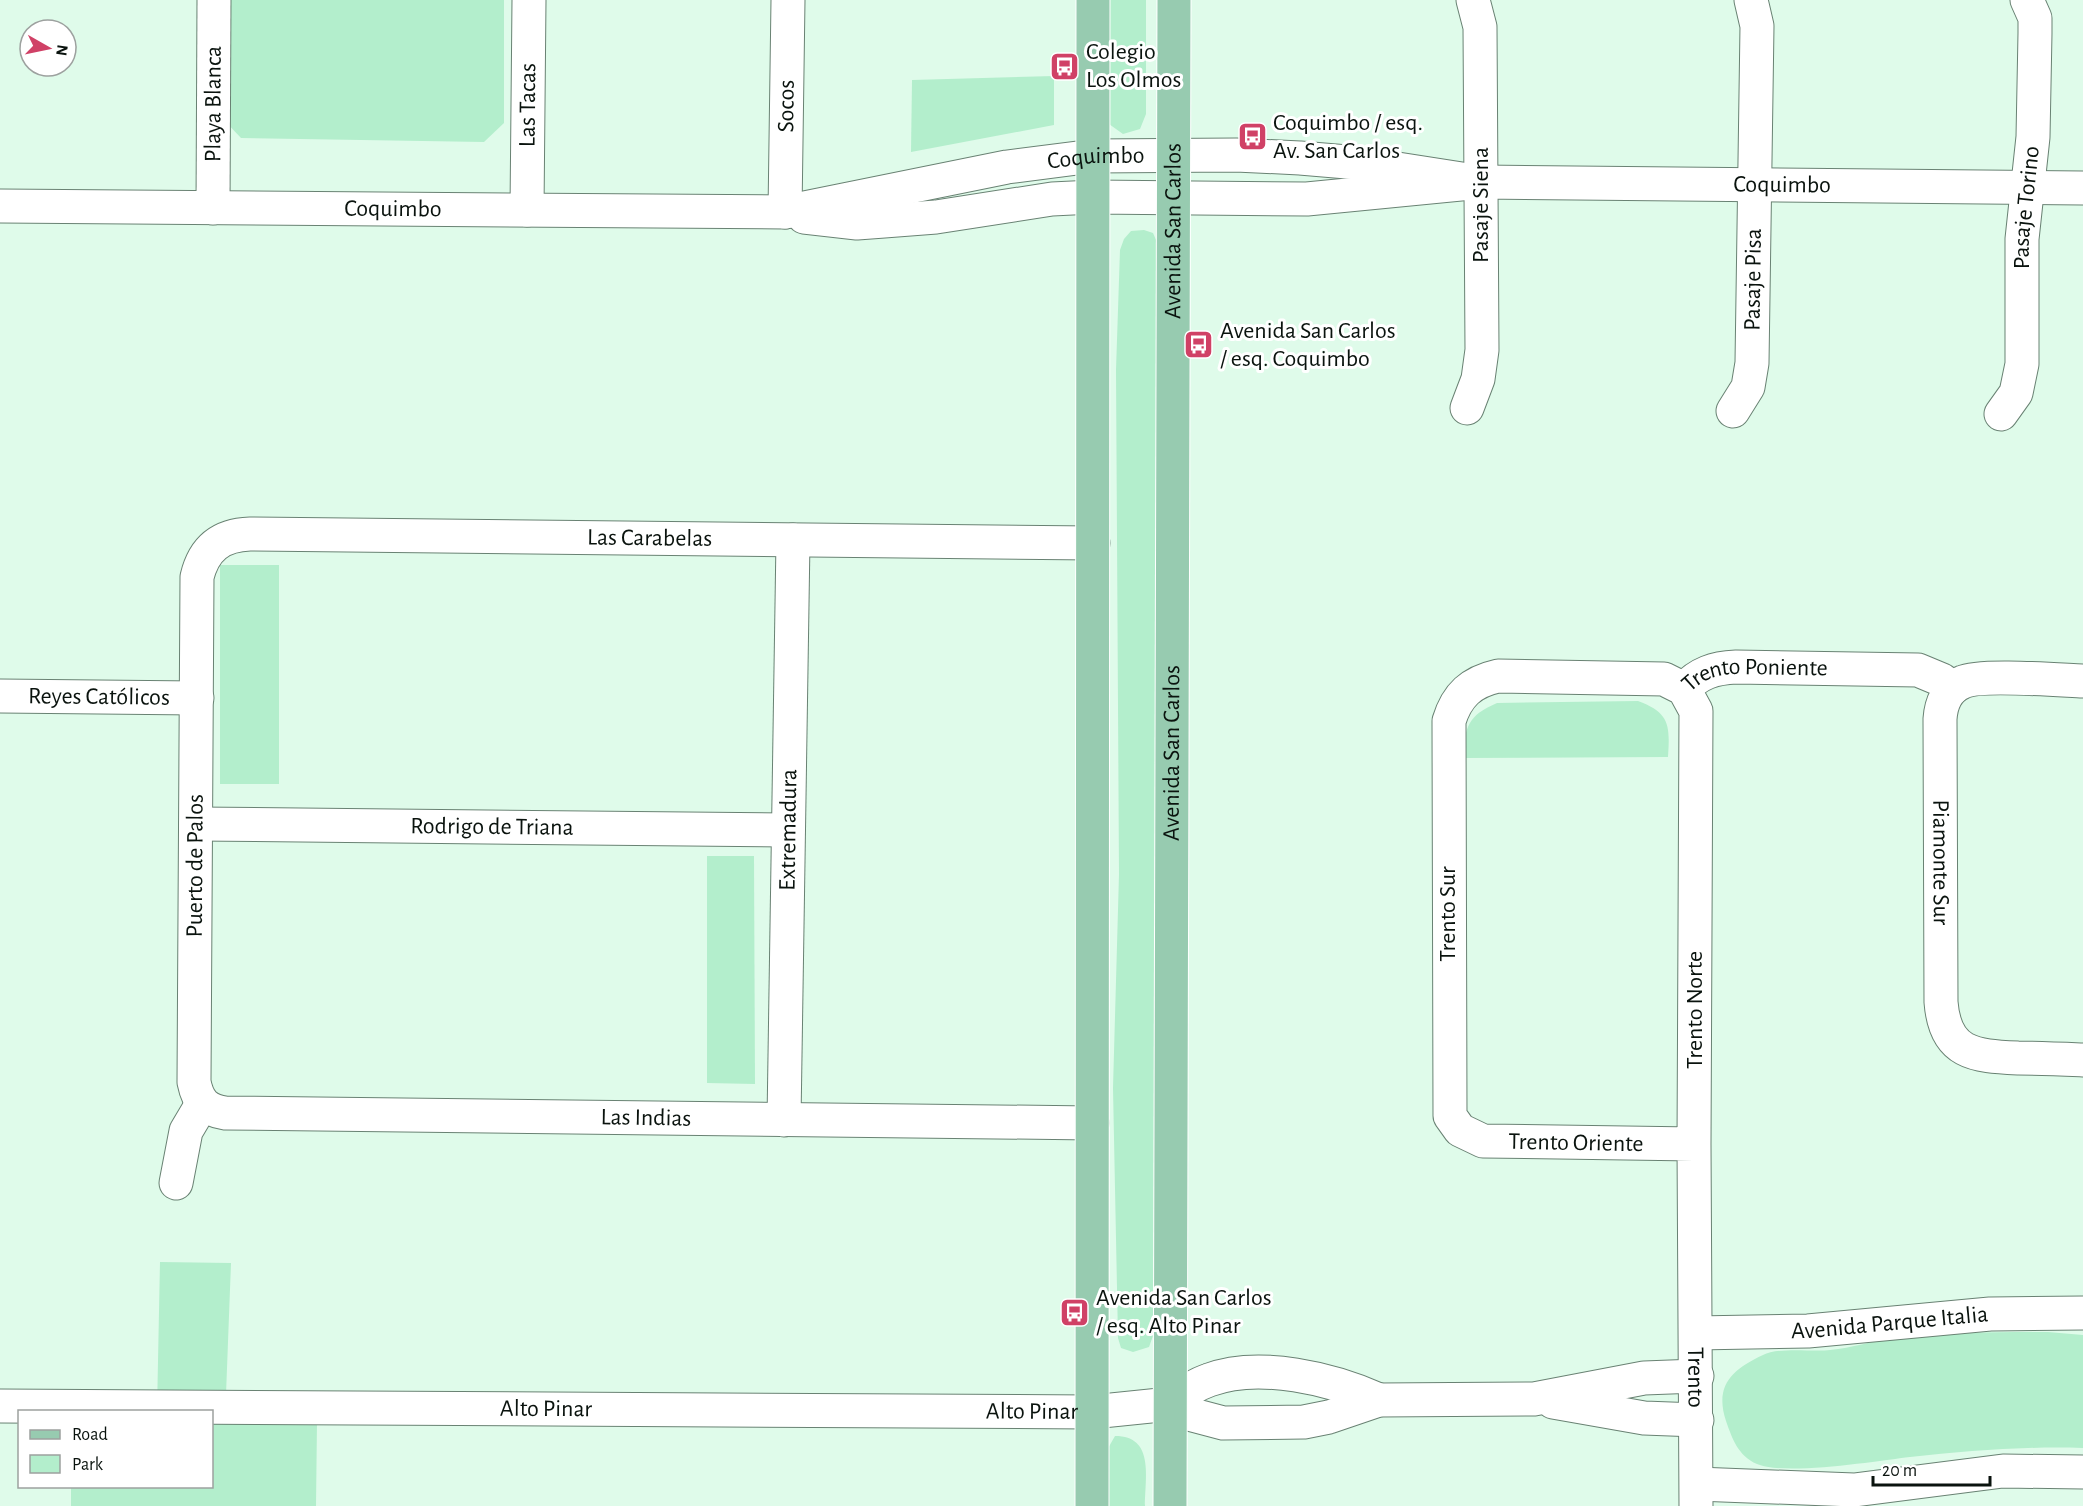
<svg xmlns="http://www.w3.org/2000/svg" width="2083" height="1506" viewBox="0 0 2083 1506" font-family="'Alegreya Sans',sans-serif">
<rect width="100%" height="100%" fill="#dffbea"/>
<g fill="#b3eecc">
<path d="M 226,0 L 504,0 L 504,123 L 484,142 L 241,138 L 224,120 Z"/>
<path d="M 1107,0 L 1146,0 L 1146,114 L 1140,129 L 1123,134 L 1109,124 Z"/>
<path d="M 1054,76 L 1054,125 L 911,152 L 912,80 Z"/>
<path d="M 1144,230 L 1153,233 L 1160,249 L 1154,1333 L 1149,1347 L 1133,1352 L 1121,1348 L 1118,1338 L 1113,1088 L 1119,874 L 1116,370 L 1120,250 L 1124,239 L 1131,231 Z"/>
<rect x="220" y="565" width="59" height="219"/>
<path d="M 1638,701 C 1670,713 1670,725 1668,757 L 1462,758 C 1466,726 1467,716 1497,703 Z"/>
<path d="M 707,856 L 754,856 L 755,1084 L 707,1083 Z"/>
<path d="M 160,1262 L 231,1263 L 225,1421 L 317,1422 L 316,1506 L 71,1506 L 71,1487 L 212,1486 L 212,1412 L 157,1411 Z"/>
<path d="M 2048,1332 L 2083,1335 L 2083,1448 C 2025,1446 1968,1451 1910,1457 C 1877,1461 1785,1476 1757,1464 C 1738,1456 1732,1438 1726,1421 C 1714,1385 1733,1369 1763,1355 C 1777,1347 1813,1352 1830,1350 C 1852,1348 1872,1341 1893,1338 C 1945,1332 1996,1332 2048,1332 Z"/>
<path d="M 1115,1436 C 1155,1436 1145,1478 1145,1506 L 1107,1506 L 1107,1450 Z"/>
</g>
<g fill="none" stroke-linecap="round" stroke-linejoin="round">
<defs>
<g id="minor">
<path id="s1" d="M 0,206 L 785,212 L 1007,167 L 1093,156 L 1236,155 L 1300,158 L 1359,163 L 1481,182"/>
<path id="s2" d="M 213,208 L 214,0"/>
<path id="s3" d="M 527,210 L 529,0"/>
<path id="s4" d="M 785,212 L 788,0"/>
<path id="s5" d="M 804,217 L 857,223 L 884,221 L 936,217 L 1052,199 L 1093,197 L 1307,199 L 1481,182 L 2083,188"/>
<path d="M 1467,408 L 1478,379 L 1482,350 L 1480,27 L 1473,0"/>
<path id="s6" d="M 1733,411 L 1748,387 L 1752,363 L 1757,26 L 1751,0"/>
<path id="s7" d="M 2001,414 L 2016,393 L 2022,364 L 2022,239 L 2033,137 L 2035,33 L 2035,18 L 2027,0"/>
<path id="s8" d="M 2083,681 C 2059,680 1980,674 1963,682 C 1947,688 1941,704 1940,719 L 1941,1002 C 1945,1054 1974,1056 2018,1058 C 2040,1058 2061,1059 2083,1060"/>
<path id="s9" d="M 1684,689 C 1699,673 1714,668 1736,667 L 1918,670 L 1942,680 L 1953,688"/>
<path id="s10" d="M 0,696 L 197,698"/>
<path id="s11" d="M 196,824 L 788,830"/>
<path id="s12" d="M 784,1120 L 793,540"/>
<path id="s13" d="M 1092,1123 L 225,1113 C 206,1110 198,1102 194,1082 L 197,577 C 204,548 221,535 250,534 L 1093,543"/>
<path id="s14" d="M 1694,1144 L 1483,1141 L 1460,1130 L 1450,1116 L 1449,721 C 1457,695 1471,682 1498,676 L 1664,679 L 1684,689 L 1696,711 L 1694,1144 L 1696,1506"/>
<path d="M 176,1183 L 186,1131 L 202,1104"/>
<path id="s15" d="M 1696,1333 L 1808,1331 L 1990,1314 L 2083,1313"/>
<path d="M 1553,1402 L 1644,1418 L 1697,1420"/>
<path d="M 1170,1404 C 1182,1394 1194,1385 1209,1380 C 1259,1361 1333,1379 1379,1400"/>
<path id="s16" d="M 0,1406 L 1092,1412 L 1170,1404 L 1189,1414 L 1223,1423 L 1304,1422 L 1329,1417 L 1379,1400 L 1534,1399 L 1644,1378 L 1697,1376"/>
<path d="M 1697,1484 L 1854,1490 L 2003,1471 L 2083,1472"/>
</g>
<g id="major">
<path d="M 1092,1506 L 1093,0"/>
<path id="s17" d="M 1170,1506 L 1174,0"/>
</g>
</defs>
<use href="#minor" stroke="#698273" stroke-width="35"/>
<use href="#major" stroke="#fff" stroke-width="35"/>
<use href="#minor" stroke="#fff" stroke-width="33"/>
<use href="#major" stroke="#97cbb0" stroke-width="33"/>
</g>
<defs>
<symbol id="bus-square" viewBox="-11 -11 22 22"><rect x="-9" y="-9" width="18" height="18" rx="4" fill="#d04166" stroke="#fff"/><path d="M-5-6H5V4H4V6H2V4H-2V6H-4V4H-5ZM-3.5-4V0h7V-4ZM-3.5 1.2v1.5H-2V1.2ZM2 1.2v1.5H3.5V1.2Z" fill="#fff"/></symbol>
</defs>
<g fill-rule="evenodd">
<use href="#bus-square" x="1048" y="50" width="33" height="33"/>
<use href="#bus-square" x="1236" y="120" width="33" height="33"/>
<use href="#bus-square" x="1182" y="328" width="33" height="33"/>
<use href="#bus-square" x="1058" y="1296" width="33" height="33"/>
</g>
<g text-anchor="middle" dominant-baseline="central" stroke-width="6" stroke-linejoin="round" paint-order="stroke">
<g font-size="24" fill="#0a130e" stroke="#fff" text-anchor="start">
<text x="1086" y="52">Colegio<tspan x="1086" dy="28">Los Olmos</tspan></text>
<text x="1273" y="123">Coquimbo / esq.<tspan x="1273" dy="28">Av. San Carlos</tspan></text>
<text x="1220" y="331">Avenida San Carlos<tspan x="1220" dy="28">/ esq. Coquimbo</tspan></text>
<text x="1096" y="1298">Avenida San Carlos<tspan x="1096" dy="28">/ esq. Alto Pinar</tspan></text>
</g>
<g font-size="24" fill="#0a130e" stroke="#fff">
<text stroke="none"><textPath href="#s2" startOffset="104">Playa Blanca</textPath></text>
<text stroke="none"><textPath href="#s3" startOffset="105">Las Tacas</textPath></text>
<text stroke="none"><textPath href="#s4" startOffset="106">Socos</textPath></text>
<text stroke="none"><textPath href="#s1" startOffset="1101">Coquimbo</textPath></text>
<text stroke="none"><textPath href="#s5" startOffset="981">Coquimbo</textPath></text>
<text transform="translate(1481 205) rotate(-90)">Pasaje Siena</text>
<text stroke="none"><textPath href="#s1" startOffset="393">Coquimbo</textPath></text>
<text stroke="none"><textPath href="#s7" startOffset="212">Pasaje Torino</textPath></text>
<text stroke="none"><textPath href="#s17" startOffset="1275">Avenida San Carlos</textPath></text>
<text stroke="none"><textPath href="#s6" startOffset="136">Pasaje Pisa</textPath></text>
<text stroke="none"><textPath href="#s13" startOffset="1894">Las Carabelas</textPath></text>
<text stroke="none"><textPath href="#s9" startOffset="76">Trento Poniente</textPath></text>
<text stroke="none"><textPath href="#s10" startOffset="99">Reyes Católicos</textPath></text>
<text stroke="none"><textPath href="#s17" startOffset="753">Avenida San Carlos</textPath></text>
<text stroke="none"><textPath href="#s11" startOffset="296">Rodrigo de Triana</textPath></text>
<text stroke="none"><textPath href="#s12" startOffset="290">Extremadura</textPath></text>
<text stroke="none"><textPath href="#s8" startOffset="310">Piamonte Sur</textPath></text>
<text stroke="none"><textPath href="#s13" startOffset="1131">Puerto de Palos</textPath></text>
<text transform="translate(1448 914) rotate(-90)">Trento Sur</text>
<text transform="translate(1695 1010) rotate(-90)">Trento Norte</text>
<text transform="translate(646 1118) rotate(1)">Las Indias</text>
<text transform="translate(1576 1143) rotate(1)">Trento Oriente</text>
<text stroke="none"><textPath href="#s15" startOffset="194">Avenida Parque Italia</textPath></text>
<text stroke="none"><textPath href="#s14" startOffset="1599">Trento</textPath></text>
<text stroke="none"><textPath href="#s16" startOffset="546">Alto Pinar</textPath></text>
<text stroke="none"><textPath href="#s16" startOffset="1032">Alto Pinar</textPath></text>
</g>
</g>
<rect x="18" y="1410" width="195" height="78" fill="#ffffff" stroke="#9da19f" stroke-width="1.5"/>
<rect x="30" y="1430" width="30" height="9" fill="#97cbb0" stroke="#9da19f" stroke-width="1.5"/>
<text x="72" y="1440" font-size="18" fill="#0a130e">Road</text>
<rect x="30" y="1455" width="30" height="18" fill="#b3eecc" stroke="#9da19f" stroke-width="1.5"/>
<text x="72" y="1470" font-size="18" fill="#0a130e">Park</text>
<g transform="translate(48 48) rotate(99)"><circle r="28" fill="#ffffff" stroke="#9da19f" stroke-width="1.5"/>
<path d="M0-4.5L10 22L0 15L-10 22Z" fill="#d04166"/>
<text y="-9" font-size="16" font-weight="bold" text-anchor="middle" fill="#0a130e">N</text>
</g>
<path d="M1873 1476v9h117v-9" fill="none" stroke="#0a130e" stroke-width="3"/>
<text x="1882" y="1476" font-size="18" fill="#0a130e" stroke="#ffffff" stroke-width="4.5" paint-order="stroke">20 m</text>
</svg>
